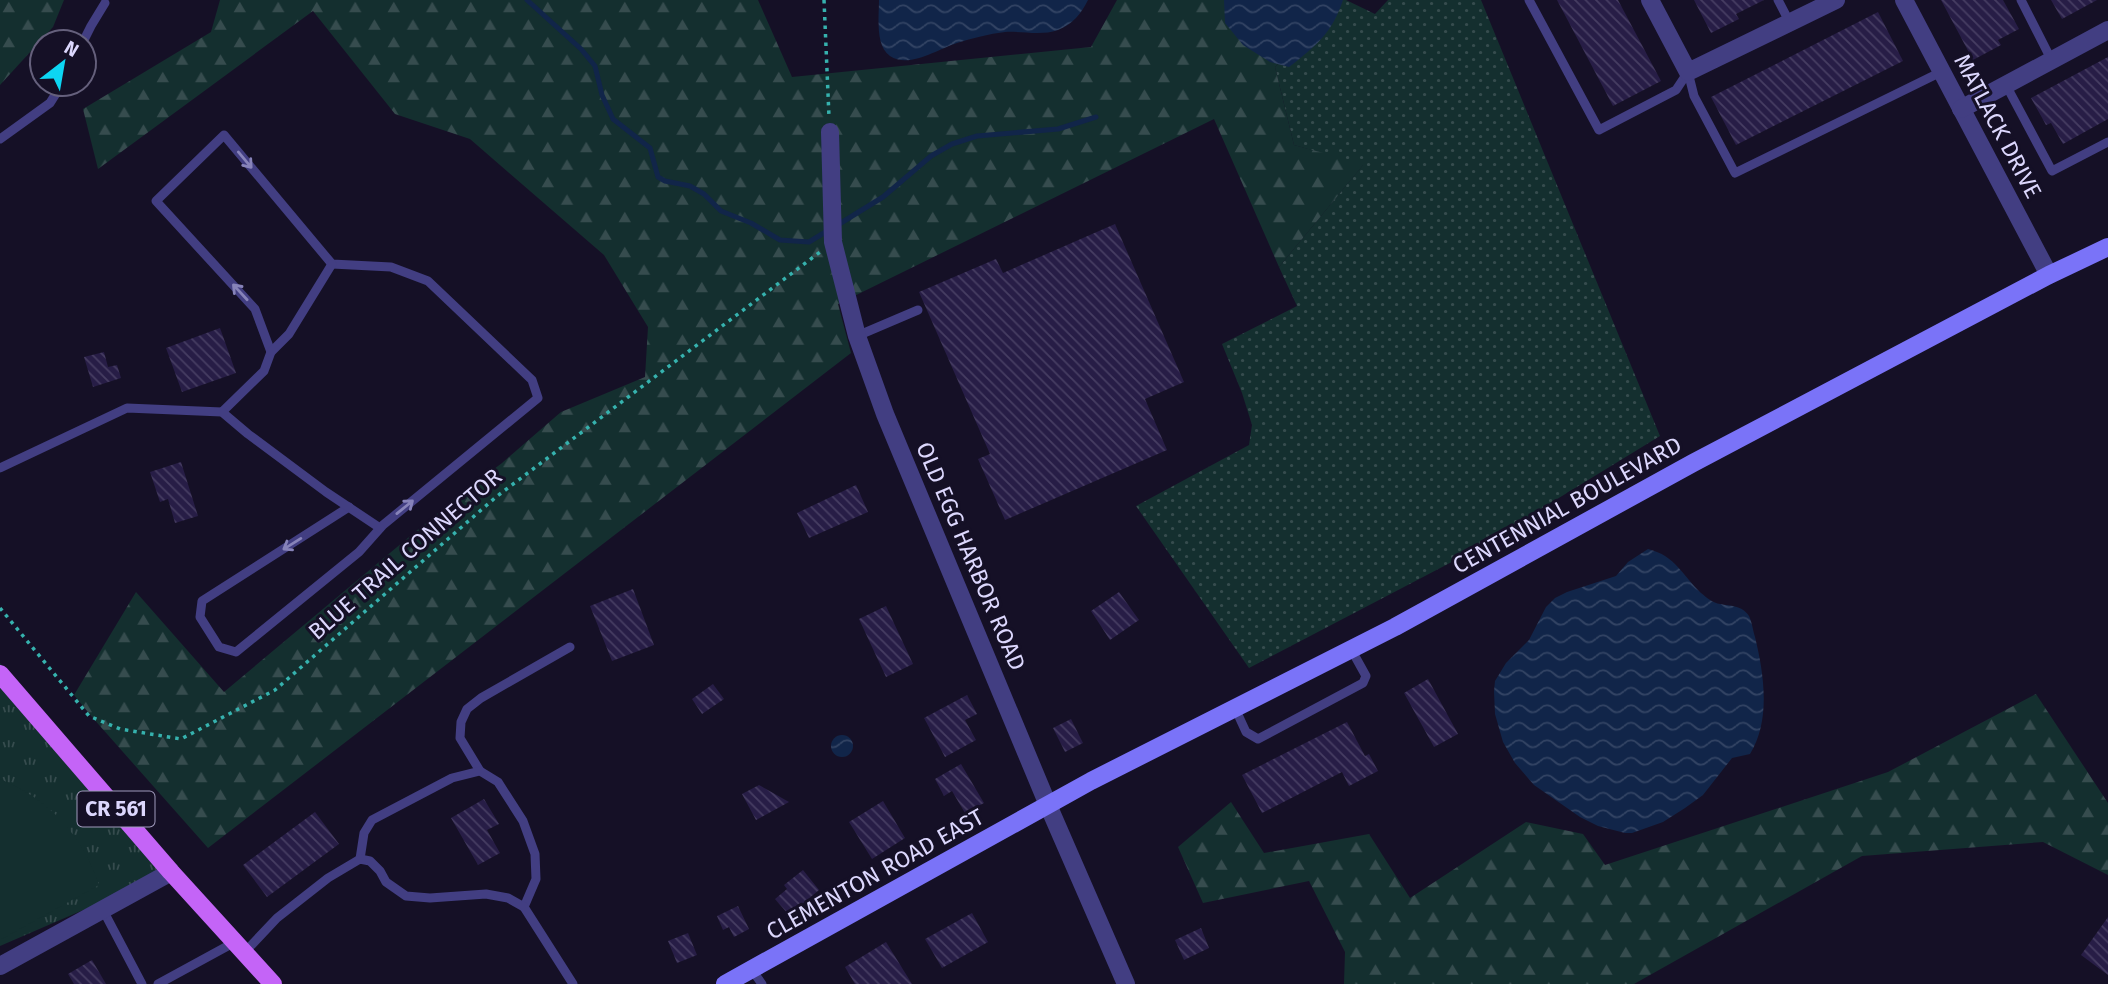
<svg xmlns="http://www.w3.org/2000/svg" width="2108" height="984" viewBox="0 0 2108 984" font-family="'Fira Sans',sans-serif">
<defs>
<pattern id="grass-dots" width="8" height="8" patternUnits="userSpaceOnUse" patternTransform="scale(1.75)"><rect width="8" height="8" fill="#142f2f"/><path d="M2 2h.1M6 6h.1" fill="none" stroke="#364c4e" stroke-width="1.8" stroke-linecap="round"/></pattern>
<pattern id="forest-firs" width="22" height="20" patternUnits="userSpaceOnUse" patternTransform="scale(1.75)"><rect width="22" height="20" fill="#142f2f"/><path d="M5 1l3.5 6h-7zM16 11l3.5 6h-7z" fill="#364c4e"/></pattern>
<pattern id="park-tufts" width="24" height="20" patternUnits="userSpaceOnUse" patternTransform="scale(1.75)"><rect width="24" height="20" fill="#142f2f"/><path d="M3 7l-1-3M5 7V3M7 7l1-3M15 17l-1-3M17 17v-4M19 17l1-3" fill="none" stroke="#364c4e"/></pattern>
<pattern id="water-waves" width="16" height="10" patternUnits="userSpaceOnUse" patternTransform="scale(1.75)"><rect width="16" height="10" fill="#112549"/><path d="M0 5q4-4 8 0t8 0" fill="none" stroke="#334464"/></pattern>
<pattern id="building-back-hatch" width="6" height="6" patternUnits="userSpaceOnUse" patternTransform="scale(1.75)"><rect width="6" height="6" fill="#271d46"/><path d="M-1 5l2 2M0 0l6 6M5-1l2 2" fill="none" stroke="#463d62"/></pattern>
</defs>
<rect width="100%" height="100%" fill="#151026"/>
<path fill="url(#grass-dots)" d="M 1342,0 L 1346,0 L 1375,14 L 1388,0 L 1481,0 L 1660,436 L 1469,553 L 1249,668 L 1136,506 L 1249,445 L 1252,425 L 1242,393 L 1222,344 L 1297,306 L 1279,267 L 1363,165 L 1294,145 L 1275,67 Z"/>
<g fill="url(#forest-firs)">
<path d="M 0,0 L 64,0 L 53,27 L 0,85 Z"/>
<path d="M 220,0 L 758,0 L 792,77 L 1091,47 L 1117,0 L 1342,0 L 1275,67 L 1294,145 L 1364,164 L 1279,267 L 1214,119 L 838,304 L 851,353 L 208,848 L 92,717 L 74,695 L 136,592 L 224,692 L 458,496 L 502,463 L 561,412 L 645,377 L 648,327 L 604,255 L 470,139 L 395,114 L 313,11 L 98,169 L 83,109 L 211,32 Z"/>
<path d="M 2036,694 L 2108,803 L 2108,875 L 2043,842 L 1862,856 L 1634,984 L 1344,984 L 1345,952 L 1309,881 L 1203,903 L 1178,847 L 1231,802 L 1264,853 L 1369,834 L 1410,898 L 1526,822 L 1583,834 L 1605,865 L 1888,772 Z"/>
</g>
<path fill="url(#park-tufts)" d="M 0,663 L 171,872 L 0,946 Z"/>
<path fill="#142f2f" d="M 0,779 C 49,799 82,835 99,885 L 0,940 Z"/>
<g fill="url(#water-waves)">
<path d="M 879,0 L 1088,0 C 1081,14 1073,24 1058,30 C 1041,36 1022,31 1005,32 C 989,34 972,38 957,43 C 938,49 909,69 890,56 C 875,46 879,16 879,0 Z"/>
<path d="M 1224,0 L 1343,0 C 1332,33 1316,46 1289,67 L 1270,62 L 1243,45 L 1225,23 Z"/>
<path d="M 1648,549 C 1676,556 1682,575 1701,593 C 1707,598 1713,603 1720,604 C 1730,606 1742,605 1749,616 C 1752,622 1753,631 1755,637 C 1764,674 1771,720 1750,754 L 1732,758 L 1703,795 L 1685,808 L 1663,822 L 1632,833 L 1625,833 L 1598,826 L 1580,817 L 1534,785 L 1515,763 L 1503,742 L 1495,714 L 1494,691 L 1495,681 L 1506,663 L 1529,640 L 1546,607 L 1555,598 L 1567,592 L 1616,576 L 1628,562 Z"/>
<circle cx="842" cy="746" r="11"/>
</g>
<g fill="none" stroke-linecap="round" stroke-linejoin="round">
<g stroke="#112549" stroke-width="5">
<path d="M 527,0 L 581,49 L 595,66 L 602,95 L 613,119 L 650,148 L 658,177 L 665,181 L 690,186 L 704,194 L 721,211 L 751,223 L 780,240 L 809,242 L 827,231"/>
<path d="M 836,226 L 883,197 L 931,156 L 952,144 L 977,136 L 1058,129 L 1096,117"/>
</g>
</g>
<g fill="url(#building-back-hatch)">
<path d="M 1557,0 L 1618,0 L 1661,81 L 1613,106 Z"/>
<path d="M 1694,0 L 1764,0 L 1736,14 L 1739,19 L 1711,33 Z"/>
<path d="M 1941,0 L 2003,0 L 2019,29 L 1998,40 L 2001,45 L 1973,60 Z"/>
<path d="M 2051,0 L 2097,0 L 2062,19 Z"/>
<path d="M 1878,12 L 1903,61 L 1736,145 L 1711,97 Z"/>
<path d="M 2108,57 L 2108,119 L 2063,144 L 2051,123 L 2046,125 L 2031,98 Z"/>
<path d="M 1115,224 L 1184,382 L 1145,399 L 1167,450 L 1005,520 L 978,459 L 990,454 L 919,292 L 996,259 L 1003,273 Z"/>
<path d="M 220,328 L 236,373 L 182,392 L 166,348 Z"/>
<path d="M 104,352 L 108,367 L 117,365 L 121,378 L 93,387 L 84,357 Z"/>
<path d="M 181,462 L 198,516 L 175,523 L 168,499 L 160,502 L 150,472 Z"/>
<path d="M 856,485 L 868,512 L 809,538 L 797,513 Z"/>
<path d="M 633,589 L 654,645 L 612,661 L 590,606 Z"/>
<path d="M 1119,592 L 1139,620 L 1110,640 L 1091,611 Z"/>
<path d="M 886,606 L 913,664 L 886,677 L 859,619 Z"/>
<path d="M 1428,679 L 1458,734 L 1434,747 L 1404,693 Z"/>
<path d="M 713,684 L 724,699 L 702,714 L 692,699 Z"/>
<path d="M 967,695 L 977,714 L 965,720 L 976,740 L 945,757 L 924,718 Z"/>
<path d="M 1071,719 L 1083,743 L 1065,752 L 1053,728 Z"/>
<path d="M 1347,722 L 1365,756 L 1369,754 L 1378,771 L 1349,786 L 1342,772 L 1262,813 L 1242,775 Z"/>
<path d="M 961,764 L 984,803 L 965,813 L 952,791 L 944,796 L 935,779 Z"/>
<path d="M 759,785 L 789,802 L 756,820 L 742,794 Z"/>
<path d="M 484,799 L 499,824 L 487,830 L 500,853 L 478,865 L 451,818 Z"/>
<path d="M 883,801 L 905,838 L 872,859 L 849,822 Z"/>
<path d="M 315,812 L 339,844 L 267,897 L 243,865 Z"/>
<path d="M 803,870 L 819,890 L 789,915 L 775,899 L 787,889 L 784,885 Z"/>
<path d="M 738,906 L 749,929 L 734,937 L 729,927 L 723,930 L 717,916 Z"/>
<path d="M 972,913 L 988,942 L 942,968 L 925,939 Z"/>
<path d="M 2108,917 L 2108,975 L 2081,955 Z"/>
<path d="M 1201,928 L 1209,948 L 1184,960 L 1175,940 Z"/>
<path d="M 688,933 L 697,955 L 677,963 L 668,941 Z"/>
<path d="M 886,942 L 912,984 L 855,984 L 845,967 Z"/>
<path d="M 92,960 L 106,984 L 74,984 L 68,974 Z"/>
</g>
<g fill="none" stroke-linecap="round" stroke-linejoin="round">
<g stroke="#36b2ae" stroke-width="3.5" stroke-dasharray="3.5 5" stroke-linecap="butt">
<path d="M 824,0 L 829,117"/>
<path d="M 0,608 L 89,716 L 120,729 L 181,739 L 275,690 L 496,497 L 820,252"/>
</g>
<g stroke="#423e82" stroke-width="9">
<path d="M 1529,0 L 1599,130 L 1676,90 L 1688,72"/>
<path d="M 1778,0 L 1790,23"/>
<path d="M 2021,0 L 2052,61"/>
<path d="M 83,42 L 91,26 L 105,3"/>
<path d="M 1688,72 L 1694,96 L 1735,173 L 1941,72"/>
<path d="M 2006,85 L 2052,171 L 2108,142"/>
<path d="M 0,139 L 50,103 L 62,84"/>
<path d="M 857,336 L 918,310"/>
<path d="M 271,352 L 255,309 L 156,201 L 224,135 L 332,264 L 391,267 L 428,281 L 532,380 L 538,398 L 383,525 L 359,552 L 236,652 L 219,647 L 200,617 L 202,601 L 349,507"/>
<path d="M 222,412 L 264,371 L 271,352 L 289,334 L 332,264"/>
<path d="M 0,468 L 127,408 L 222,412 L 248,434 L 326,492 L 380,528"/>
<path d="M 1235,708 L 1246,732 L 1258,739 L 1363,683 L 1366,676 L 1351,649"/>
<path d="M 480,771 L 460,738 L 461,722 L 467,709 L 481,698 L 570,647"/>
<path d="M 360,859 L 364,833 L 372,820 L 452,778 L 480,771 L 498,782 L 523,821 L 535,854 L 536,879 L 524,907"/>
<path d="M 103,910 L 142,984"/>
<path d="M 244,953 L 277,918 L 328,878 L 360,859 L 370,861 L 380,871 L 386,882 L 406,896 L 430,898 L 486,894 L 508,898 L 524,907 L 573,984"/>
<path d="M 752,970 L 762,984"/>
<path d="M 158,984 L 235,942"/>
</g>
<g stroke="#423e82" stroke-width="18">
<path d="M 1650,0 L 1688,72 L 1836,0"/>
<path d="M 1904,0 L 2049,275"/>
<path d="M 1961,109 L 2108,30"/>
<path d="M 830,132 L 833,242 L 857,336 L 885,414 L 1048,805 L 1126,984"/>
<path d="M 0,966 L 171,872"/>
</g>
<path stroke="#7a73f8" stroke-width="18" d="M 725,984 L 1091,781 L 1395,627 L 1693,463 L 2049,275 L 2108,247"/>
<path stroke="#c464f7" stroke-width="18" d="M 0,674 L 171,872 L 273,984"/>
</g>
<defs><path id="oneway-shaft" d="M-6 0H5M1.5-3L5.5 0L1.5 3" fill="none" stroke-width="1.6" stroke-linecap="round" stroke-linejoin="round" transform="scale(1.75)"/></defs>
<g stroke="#8783b9">
<use href="#oneway-shaft" transform="translate(245 160) rotate(50)"/>
<use href="#oneway-shaft" transform="translate(240 292) rotate(-133)"/>
<use href="#oneway-shaft" transform="translate(405 507) rotate(-39)"/>
<use href="#oneway-shaft" transform="translate(292 544) rotate(148)"/>
</g>
<g text-anchor="middle" dominant-baseline="central" stroke-width="6" stroke-linejoin="round" paint-order="stroke">
<rect fill="#151026" stroke="#a09bbc" stroke-width="2" x="77.5" y="791.5" width="77" height="35" rx="5"/>
<g font-size="21" font-weight="bold" fill="#dcd7fd">
<text x="116" y="809">CR 561</text>
</g>
<g font-size="23" fill="#dcd7fd" stroke="#151026">
<text transform="translate(1998 126) rotate(62)">MATLACK DRIVE</text>
<text transform="translate(1567 505) rotate(-29)">CENTENNIAL BOULEVARD</text>
<text transform="translate(405 554) rotate(-41)">BLUE TRAIL CONNECTOR</text>
<text transform="translate(971 556) rotate(67)">OLD EGG HARBOR ROAD</text>
<text transform="translate(875 874) rotate(-29)">CLEMENTON ROAD EAST</text>
</g>
</g>
<g transform="translate(63 63) rotate(31)"><circle r="33" fill="#151026" stroke="#65607c" stroke-width="2"/>
<path d="M0-5L12 26L0 18L-12 26Z" fill="#0dd6f3"/>
<text y="-10" font-size="19" font-weight="bold" text-anchor="middle" fill="#dcd7fd">N</text>
</g>
</svg>
